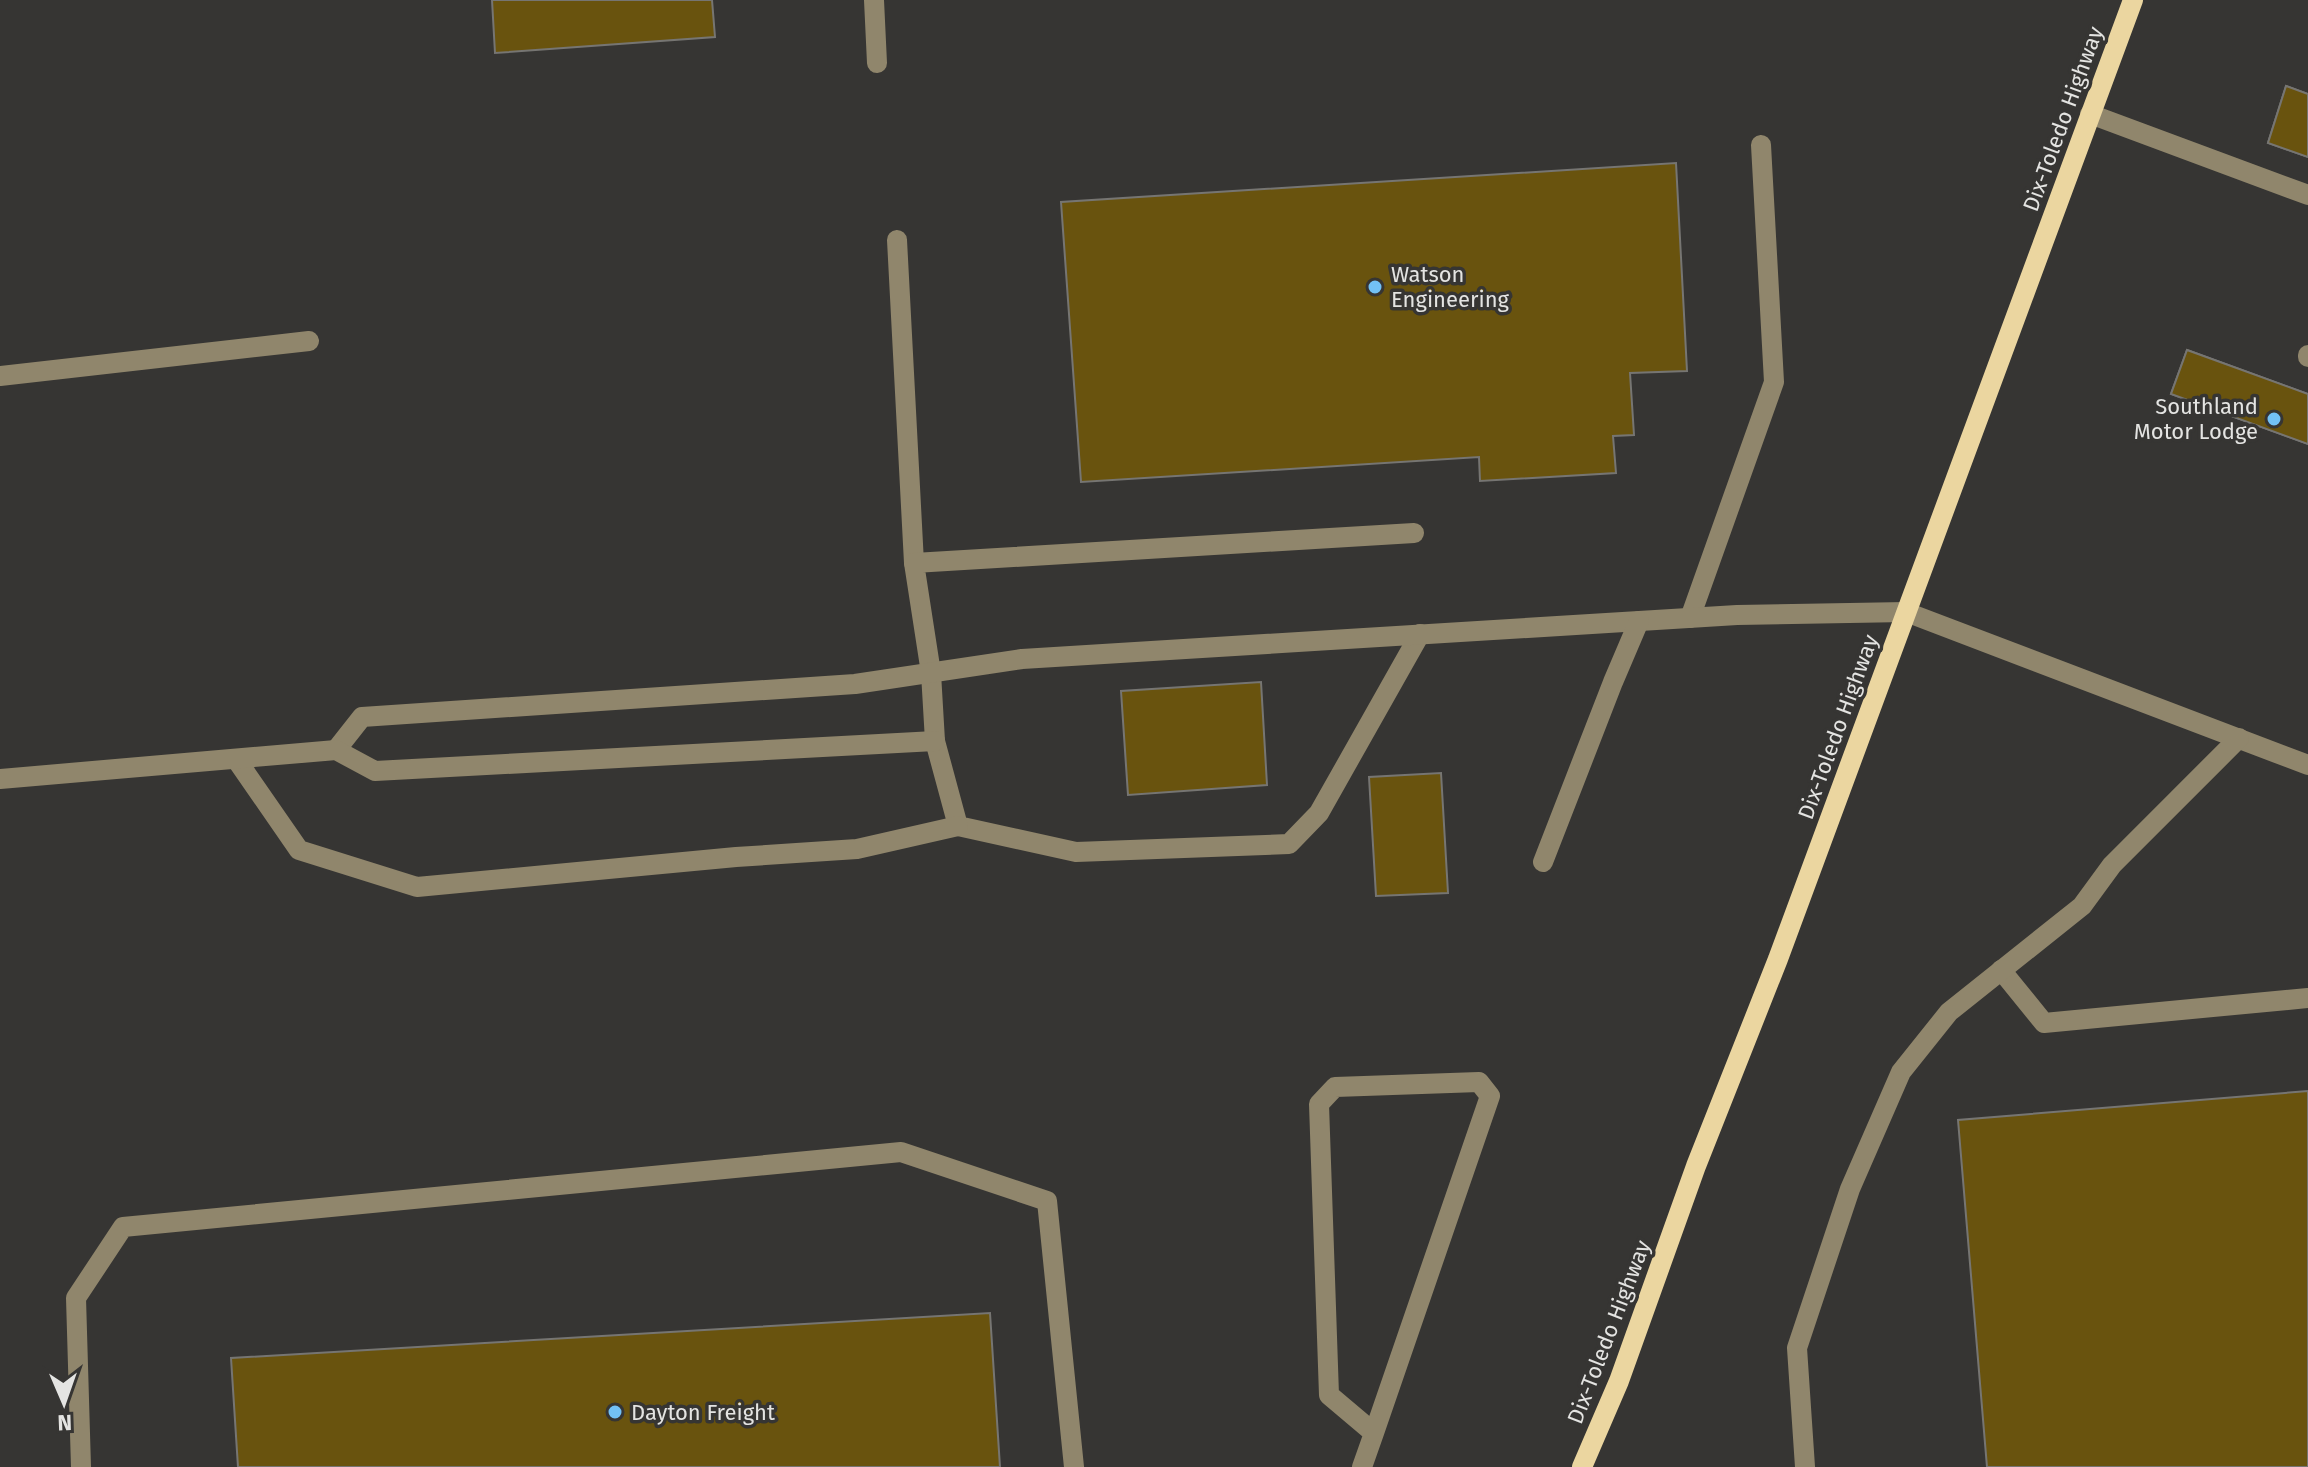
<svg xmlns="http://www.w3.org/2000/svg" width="2308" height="1467" viewBox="0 0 2308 1467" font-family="'Fira Sans',sans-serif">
<rect width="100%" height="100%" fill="#363533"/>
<g fill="#69530e" stroke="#767572" stroke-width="2">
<path d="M 492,0 L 712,0 L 715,37 L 495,53 Z"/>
<path d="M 2286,86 L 2308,94 L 2308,157 L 2268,143 Z"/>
<path d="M 2286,86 L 2308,94 L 2308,157 L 2268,143 Z"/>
<path d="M 1676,163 L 1687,371 L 1630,373 L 1634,435 L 1613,436 L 1616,473 L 1480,481 L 1479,457 L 1081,482 L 1061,202 Z"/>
<path d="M 2187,350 L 2308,394 L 2308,444 L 2171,394 Z"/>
<path d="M 2187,350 L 2308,394 L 2308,444 L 2171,394 Z"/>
<path d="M 1261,682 L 1267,785 L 1128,795 L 1121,691 Z"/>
<path d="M 1441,773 L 1448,893 L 1376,896 L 1369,777 Z"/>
<path d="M 2308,1091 L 2308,1467 L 1987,1467 L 1958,1120 Z"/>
<path d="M 990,1313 L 1000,1467 L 238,1467 L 231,1358 Z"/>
</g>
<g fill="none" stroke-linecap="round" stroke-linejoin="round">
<g stroke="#90866c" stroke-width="20">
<path d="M 874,0 L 877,63"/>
<path d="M 2090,114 L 2308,195"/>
<path d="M 897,240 L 914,563"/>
<path d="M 2308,355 L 2308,357"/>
<path d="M 0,376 L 309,341"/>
<path d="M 1414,533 L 914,563 L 931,673 L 935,741 L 958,826 L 1076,852 L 1289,844 L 1319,813 L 1420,634"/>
<path d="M 1690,618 L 1774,382 L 1761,145"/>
<path d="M 336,750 L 362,717 L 855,684 L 1022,659 L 1737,615 L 1906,612 L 2308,765"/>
<path d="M 236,759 L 299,850 L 417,887 L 736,857 L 857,849 L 958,826"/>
<path d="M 0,779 L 336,750 L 375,771 L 935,741"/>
<path d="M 1543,862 L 1613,682 L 1639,621"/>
<path d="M 2001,970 L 2044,1023 L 2308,998"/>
<path d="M 81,1467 L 76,1298 L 123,1227 L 901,1152 L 1047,1201 L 1074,1467"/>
<path d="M 1362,1467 L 1374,1433 L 1490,1096 L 1479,1082 L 1335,1087 L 1319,1104 L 1329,1395 L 1374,1433"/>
<path d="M 1805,1467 L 1797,1348 L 1850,1189 L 1901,1072 L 1949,1012 L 2082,906 L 2112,865 L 2239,738"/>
</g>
<path stroke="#ebd6a0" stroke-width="20" d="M 1582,1467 L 1619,1381 L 1696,1166 L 1778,959 L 2133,0"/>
</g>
<g fill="#72c1f5" stroke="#363533" stroke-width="3">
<circle cx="1375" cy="287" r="8"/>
<circle cx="2274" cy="419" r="8"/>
<circle cx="615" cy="1412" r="8"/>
</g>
<g text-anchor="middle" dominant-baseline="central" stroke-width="7" stroke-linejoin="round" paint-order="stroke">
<g font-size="22" fill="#e4e4e2" stroke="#363533">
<text transform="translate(2063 119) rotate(-70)">Dix-Toledo Highway</text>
<text transform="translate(1838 727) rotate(-70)">Dix-Toledo Highway</text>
<text transform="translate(1609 1332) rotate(-69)">Dix-Toledo Highway</text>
</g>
<g font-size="22" fill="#e4e4e2" stroke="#363533" text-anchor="start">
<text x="1391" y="274">Watson<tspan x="1391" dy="25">Engineering</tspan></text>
<text x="2258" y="406" text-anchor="end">Southland<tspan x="2258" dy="25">Motor Lodge</tspan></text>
<text x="631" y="1412">Dayton Freight</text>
</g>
</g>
<g transform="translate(64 1403) rotate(178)" stroke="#363533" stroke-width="6" paint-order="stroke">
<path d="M0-6L14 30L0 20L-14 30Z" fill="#e4e4e2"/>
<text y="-12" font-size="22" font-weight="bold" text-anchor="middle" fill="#e4e4e2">N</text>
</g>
</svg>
